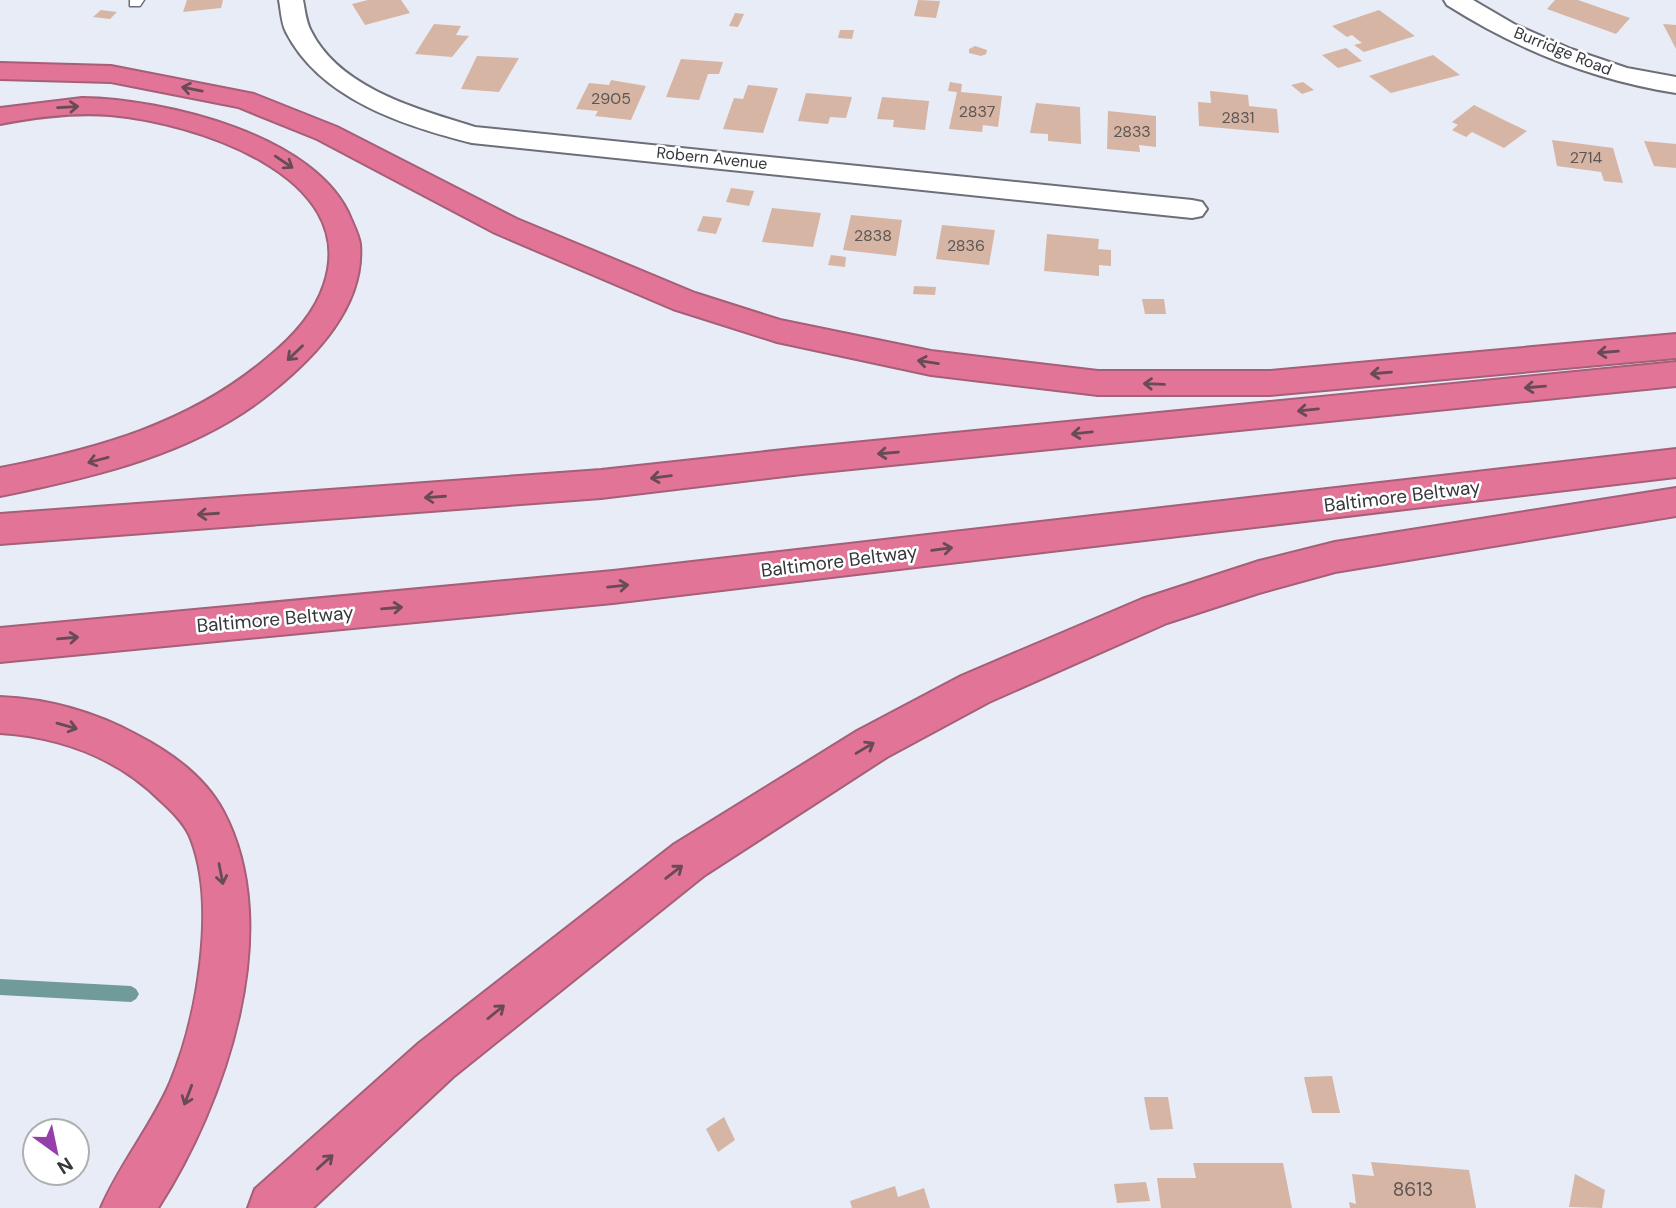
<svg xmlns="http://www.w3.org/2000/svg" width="1676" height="1208" viewBox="0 0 1676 1208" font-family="'DM Sans',sans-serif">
<rect width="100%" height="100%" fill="#e8ecf7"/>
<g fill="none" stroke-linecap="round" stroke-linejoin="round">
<path fill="#719a9a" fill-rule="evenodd" d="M 0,979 L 131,986 L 136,989 L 139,994 L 136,999 L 131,1002 L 0,995 Z"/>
</g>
<g fill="#d6b5a4">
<path d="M 187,0 L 223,0 L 221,8 L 183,12 Z"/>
<path d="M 368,0 L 401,0 L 410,13 L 365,25 L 352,4 Z"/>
<path d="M 918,0 L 940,1 L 936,18 L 914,16 Z"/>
<path d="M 1555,0 L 1578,0 L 1630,18 L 1616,34 L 1547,9 Z"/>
<path d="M 101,10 L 117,12 L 110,19 L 93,17 Z"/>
<path d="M 1379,10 L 1415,36 L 1364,52 L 1354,45 L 1362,43 L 1352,35 L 1347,37 L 1332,26 Z"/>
<path d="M 735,13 L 744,14 L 738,27 L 729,26 Z"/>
<path d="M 434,24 L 461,26 L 456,35 L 469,36 L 452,57 L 415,54 Z"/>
<path d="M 1663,24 L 1676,25 L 1676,49 Z"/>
<path d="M 840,30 L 854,30 L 852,39 L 838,38 Z"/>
<path d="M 975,46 L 987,50 L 986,54 L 981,56 L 969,53 L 969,49 Z"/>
<path d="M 1346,48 L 1362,61 L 1338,68 L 1322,55 Z"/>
<path d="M 1433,55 L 1460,75 L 1391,93 L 1369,76 Z"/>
<path d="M 477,56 L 519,58 L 499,92 L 461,89 Z"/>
<path d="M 681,59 L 723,62 L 719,74 L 708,74 L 699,100 L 666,97 Z"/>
<path d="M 611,80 L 646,86 L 631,120 L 595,116 L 598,111 L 576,109 L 589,83 L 609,85 Z"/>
<path d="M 950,82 L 962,84 L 961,92 L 1002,96 L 998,127 L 983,125 L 982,132 L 949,129 L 957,92 L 948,91 Z"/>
<path d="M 1303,82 L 1314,90 L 1302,94 L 1291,85 Z"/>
<path d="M 748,85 L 778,88 L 763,133 L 723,129 L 734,98 L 743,99 Z"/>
<path d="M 1210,91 L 1248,95 L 1249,106 L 1277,109 L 1279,133 L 1199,126 L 1198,102 L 1211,103 Z"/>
<path d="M 806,93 L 852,97 L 846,118 L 830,117 L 828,124 L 798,121 Z"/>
<path d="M 882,97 L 929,101 L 925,130 L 893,127 L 894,120 L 877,119 Z"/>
<path d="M 1036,103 L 1080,107 L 1081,144 L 1048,141 L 1048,134 L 1030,133 Z"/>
<path d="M 1474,105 L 1506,121 L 1527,131 L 1504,148 L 1472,132 L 1466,137 L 1452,130 L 1458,125 L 1452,122 Z"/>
<path d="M 1108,111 L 1156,116 L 1156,147 L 1139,145 L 1140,152 L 1107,149 Z"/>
<path d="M 1552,140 L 1613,148 L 1623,183 L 1604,181 L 1601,172 L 1557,166 Z"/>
<path d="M 1644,141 L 1676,144 L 1676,168 L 1654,166 Z"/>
<path d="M 731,188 L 754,191 L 749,206 L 726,202 Z"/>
<path d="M 772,208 L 821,213 L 813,247 L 762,242 Z"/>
<path d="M 851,215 L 902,220 L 896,256 L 843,250 Z"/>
<path d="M 703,216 L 722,218 L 716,234 L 697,231 Z"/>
<path d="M 942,225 L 995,230 L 989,265 L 936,259 Z"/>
<path d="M 1047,234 L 1099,239 L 1098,249 L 1111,250 L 1111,266 L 1099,265 L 1099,276 L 1044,271 Z"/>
<path d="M 831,255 L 846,257 L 845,267 L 828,265 Z"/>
<path d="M 914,286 L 936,287 L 935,295 L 913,294 Z"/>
<path d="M 1142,299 L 1164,299 L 1166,314 L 1145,314 Z"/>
<path d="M 1332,1076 L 1340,1113 L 1312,1113 L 1304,1077 Z"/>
<path d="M 1144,1097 L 1168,1097 L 1173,1129 L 1150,1130 Z"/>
<path d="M 724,1117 L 735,1140 L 718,1152 L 706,1129 Z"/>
<path d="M 1371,1162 L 1469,1170 L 1476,1208 L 1350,1208 L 1349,1202 L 1356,1204 L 1352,1174 L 1374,1176 Z"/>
<path d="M 1193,1163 L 1283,1163 L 1292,1208 L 1161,1208 L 1157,1178 L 1196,1178 Z"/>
<path d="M 1575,1174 L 1605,1190 L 1602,1208 L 1569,1207 Z"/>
<path d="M 1146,1182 L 1150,1201 L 1117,1203 L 1114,1184 Z"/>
<path d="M 895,1186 L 898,1197 L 924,1188 L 930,1208 L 852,1208 L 850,1201 Z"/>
</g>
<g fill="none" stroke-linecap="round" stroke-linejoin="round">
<defs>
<path id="lane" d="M 130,0 L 144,0 L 140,6 L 130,6 Z"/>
<g id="street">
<path d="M 279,0 L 303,0 C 305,10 306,22 311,31 C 340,89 418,109 475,127 L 1192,200 L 1202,202 L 1207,209 L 1202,216 L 1192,218 L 472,143 C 404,126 320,99 286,32 C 281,22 281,10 279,0 Z"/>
<path d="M 1444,0 L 1473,0 L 1514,24 L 1571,49 L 1627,68 L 1676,77 L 1676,93 C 1593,80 1518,50 1447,5 Z"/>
</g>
<g id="highway">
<path d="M 0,63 L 111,66 L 254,94 L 337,127 L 517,219 L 695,293 L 780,320 L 931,351 L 1098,371 L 1270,371 L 1676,334 L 1676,358 L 1270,395 L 1098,395 L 931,375 L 777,342 L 673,309 L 495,233 L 317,139 L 238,107 L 111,82 L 0,79 Z"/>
<path d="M 82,98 C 163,99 318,135 351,219 C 354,226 359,236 360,244 C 365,306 315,357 270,393 C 195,454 93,477 0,496 L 0,468 C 97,449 189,424 266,359 C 290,340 314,315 324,285 C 362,174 191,122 110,115 C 73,112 36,117 0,124 L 0,108 Z"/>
<path d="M 1676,362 L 1676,386 L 802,474 L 601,498 L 0,544 L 0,514 L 601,470 L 802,448 Z"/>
<path d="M 1676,449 L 1676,477 L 613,603 L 0,662 L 0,628 L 613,571 Z"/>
<path d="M 1676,488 L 1676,516 L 1335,572 L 1259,593 L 1167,623 L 989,702 L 887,757 L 705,875 L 453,1077 L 313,1208 L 248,1208 L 255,1189 L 419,1043 L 673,845 L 857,731 L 961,676 L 1142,599 L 1259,561 L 1335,542 Z"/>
<path d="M 0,697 C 48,699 95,712 137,735 C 170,752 205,777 223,811 C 286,929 225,1104 158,1208 L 101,1208 C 119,1165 151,1127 170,1083 C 197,1019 217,906 191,839 C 186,825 173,812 162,802 C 118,758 61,737 0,733 Z"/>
</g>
</defs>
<use href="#lane" stroke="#6c6f78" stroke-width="3"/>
<use href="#street" stroke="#6c6f78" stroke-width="4"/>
<use href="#highway" stroke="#a55f77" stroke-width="4"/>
<use href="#lane" fill="#fff" fill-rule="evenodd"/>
<use href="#street" fill="#fff" fill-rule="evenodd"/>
<use href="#highway" fill="#e27597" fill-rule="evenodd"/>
</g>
<defs><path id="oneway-shaft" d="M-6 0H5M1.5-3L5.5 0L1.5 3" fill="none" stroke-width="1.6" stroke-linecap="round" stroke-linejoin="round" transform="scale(1.75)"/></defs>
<g stroke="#694a57">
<use href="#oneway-shaft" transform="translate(192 89) rotate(-169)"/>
<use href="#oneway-shaft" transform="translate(68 107) rotate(-3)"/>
<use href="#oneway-shaft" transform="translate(284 162) rotate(34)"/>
<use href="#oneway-shaft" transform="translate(1608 352) rotate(175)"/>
<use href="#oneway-shaft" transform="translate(295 353) rotate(136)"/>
<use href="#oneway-shaft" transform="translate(928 362) rotate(-171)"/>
<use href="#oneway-shaft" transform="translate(1381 373) rotate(175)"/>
<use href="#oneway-shaft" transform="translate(1154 384) rotate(-178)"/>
<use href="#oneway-shaft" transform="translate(1535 387) rotate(175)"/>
<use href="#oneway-shaft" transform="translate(1308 410) rotate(174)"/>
<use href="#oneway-shaft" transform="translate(1082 433) rotate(174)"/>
<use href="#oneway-shaft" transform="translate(888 453) rotate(175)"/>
<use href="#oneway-shaft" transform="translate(98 460) rotate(165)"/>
<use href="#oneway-shaft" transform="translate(661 477) rotate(173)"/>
<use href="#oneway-shaft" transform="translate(435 497) rotate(176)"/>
<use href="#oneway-shaft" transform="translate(208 514) rotate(176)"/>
<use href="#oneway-shaft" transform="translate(942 549) rotate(-7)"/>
<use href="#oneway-shaft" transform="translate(618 586) rotate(-6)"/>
<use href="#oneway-shaft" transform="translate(392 608) rotate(-5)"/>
<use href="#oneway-shaft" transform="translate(68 638) rotate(-5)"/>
<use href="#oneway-shaft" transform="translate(67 726) rotate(16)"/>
<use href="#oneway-shaft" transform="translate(865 748) rotate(-31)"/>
<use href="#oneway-shaft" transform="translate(674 872) rotate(-38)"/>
<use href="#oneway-shaft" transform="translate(221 874) rotate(79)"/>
<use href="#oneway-shaft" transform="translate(496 1012) rotate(-39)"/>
<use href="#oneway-shaft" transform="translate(188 1095) rotate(111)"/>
<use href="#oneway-shaft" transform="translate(325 1162) rotate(-42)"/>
</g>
<g text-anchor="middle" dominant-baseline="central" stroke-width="5" stroke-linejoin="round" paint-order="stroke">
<g font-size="16" fill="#35373b" stroke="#fff">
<text transform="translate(1563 51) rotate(22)">Burridge Road</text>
<text transform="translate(712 158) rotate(6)">Robern Avenue</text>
</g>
<g font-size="16" fill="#5d5655">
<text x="611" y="98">2905</text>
<text x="977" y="111">2837</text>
<text x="1238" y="117">2831</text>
<text x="1132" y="131">2833</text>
<text x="1586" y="157">2714</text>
<text x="873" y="235">2838</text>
<text x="966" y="245">2836</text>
</g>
<g font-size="19" fill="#35373b" stroke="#fff">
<text transform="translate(1402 496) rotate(-7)">Baltimore Beltway</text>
<text transform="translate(839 561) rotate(-7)">Baltimore Beltway</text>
<text transform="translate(275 619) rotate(-5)">Baltimore Beltway</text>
</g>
<g font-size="19" fill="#5d5655">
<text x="1413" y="1189">8613</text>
</g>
</g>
<g transform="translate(56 1152) rotate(147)"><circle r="33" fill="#ffffff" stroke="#aeafb1" stroke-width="2"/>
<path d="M0-5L12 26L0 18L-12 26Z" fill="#963eaa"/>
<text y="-10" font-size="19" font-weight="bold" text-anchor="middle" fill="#35373b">N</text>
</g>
</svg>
